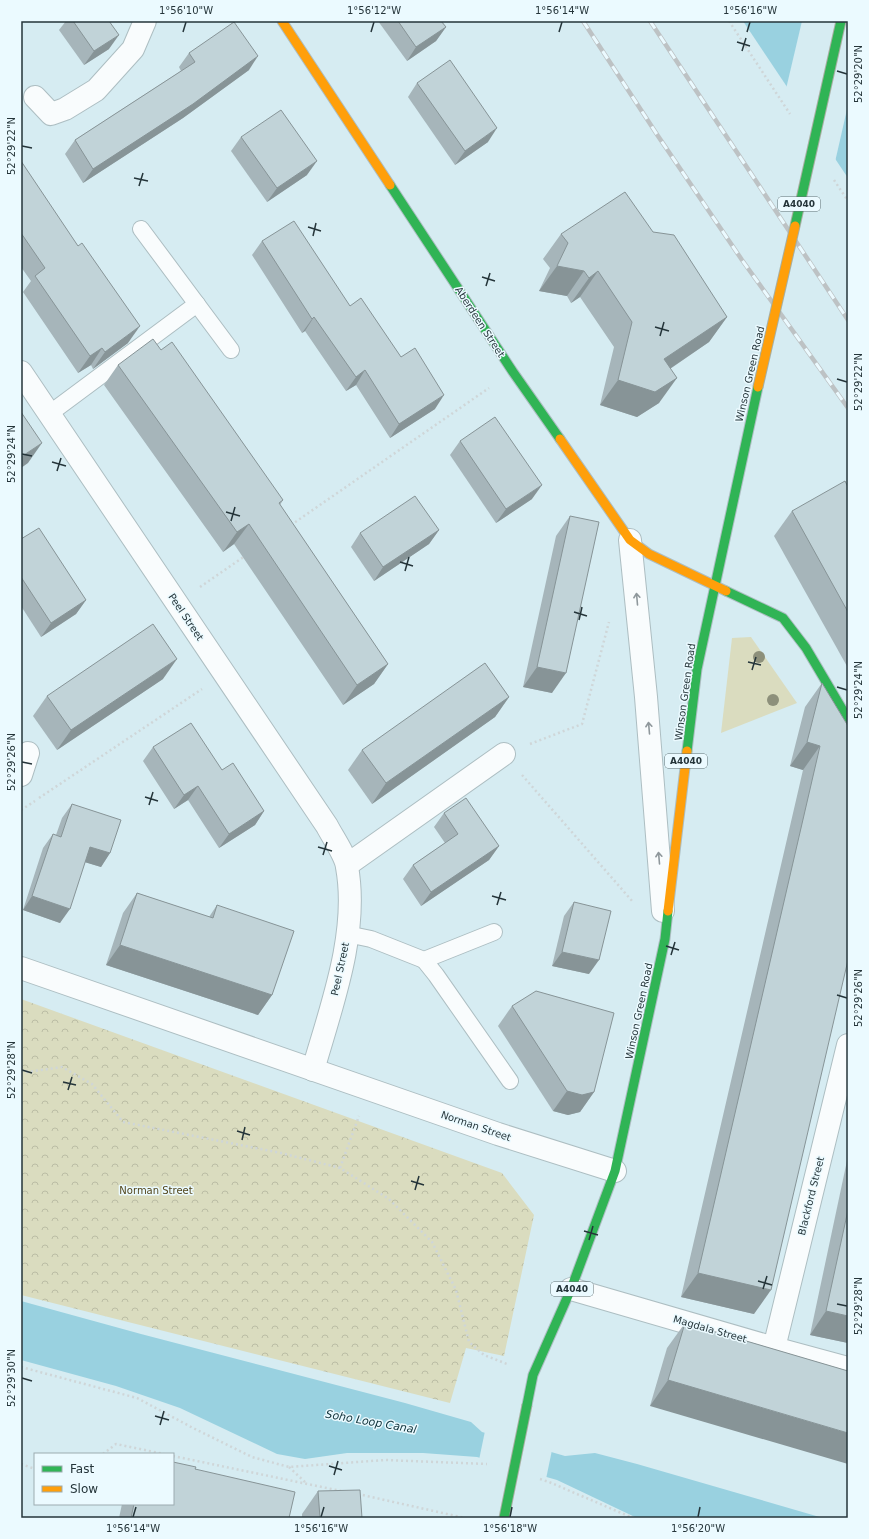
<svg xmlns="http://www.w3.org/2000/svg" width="869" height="1539" viewBox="0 0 869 1539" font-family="'DejaVu Sans',sans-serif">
<defs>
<pattern id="park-crowns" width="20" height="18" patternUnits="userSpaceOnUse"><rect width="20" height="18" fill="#dadcbf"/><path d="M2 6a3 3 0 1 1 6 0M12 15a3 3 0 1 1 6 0" fill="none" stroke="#bbbda5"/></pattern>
</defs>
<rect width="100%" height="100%" fill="#d6ecf2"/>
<path fill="#dadcbf" d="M 751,637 L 797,703 L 721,733 L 732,638 Z"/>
<path fill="url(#park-crowns)" d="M 21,999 L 502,1173 L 534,1215 L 504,1356 L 466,1348 L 450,1403 L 21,1295 Z"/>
<g fill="#99d1e0">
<path d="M 743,21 L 811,21 L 848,75 L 848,178 Z"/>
<path d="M 21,1301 L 141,1334 L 405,1403 L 471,1422 L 482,1432 L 565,1456 L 595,1453 L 637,1464 L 823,1518 L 637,1518 L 557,1480 L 477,1457 L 423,1453 L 347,1453 L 305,1459 L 277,1454 L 180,1408 L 116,1386 L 21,1360 Z"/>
</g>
<g fill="#d6ecf2">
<path d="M 802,21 L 813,21 L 848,72 L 848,105 L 835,162 L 786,89 Z"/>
<path d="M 485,1431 L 552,1450 L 546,1479 L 479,1460 Z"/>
</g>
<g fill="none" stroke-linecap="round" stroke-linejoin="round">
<defs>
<g id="lane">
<path d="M 141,229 L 231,350"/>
<path d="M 49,414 L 197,304"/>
<path d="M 347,934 L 371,939 L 424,960 L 494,932"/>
<path d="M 424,960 L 436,975 L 510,1081"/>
</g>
<g id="street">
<path d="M 35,97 L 51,114 L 65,109 L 96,90 L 133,49 L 145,21"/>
<path d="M 21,372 L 327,826 C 332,836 346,856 347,867 C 359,933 331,1007 313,1070"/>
<path d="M 630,540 L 646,697 L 663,911"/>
<path d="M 21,775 L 28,753"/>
<path d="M 347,865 L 504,754"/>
<path d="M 21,968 L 498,1134 L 615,1171"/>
<path d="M 571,1289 L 774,1348 L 848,1368"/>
<path d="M 774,1348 L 848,1045"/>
</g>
<g id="fast">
<path d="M 390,185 L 513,372 L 560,439"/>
<path d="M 726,591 L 783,618 L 806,648 L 848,719"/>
<path d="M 687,751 L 697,669 L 758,387"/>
<path d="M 527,1405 L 533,1375 L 571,1289 L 615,1171 L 665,939 L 668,911"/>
</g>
<g id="slow">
<path d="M 282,21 L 390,185"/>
<path d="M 560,439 L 630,540 L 649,554 L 726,591"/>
<path d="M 668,911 L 687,751"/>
</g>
</defs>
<use href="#lane" stroke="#adbec2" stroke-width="18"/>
<use href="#street" stroke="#adbec2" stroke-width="24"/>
<use href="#fast" stroke="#adbec2" stroke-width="11"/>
<use href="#slow" stroke="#adbec2" stroke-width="11"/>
<g stroke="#cfd6d8" stroke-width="2.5" stroke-dasharray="2 3" stroke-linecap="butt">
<path d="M 729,21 L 790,114"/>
<path d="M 834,180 L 848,201"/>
<path d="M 291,525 L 489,388"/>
<path d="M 200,587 L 245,556"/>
<path d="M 530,744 L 582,724 L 609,622"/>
<path d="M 522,775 L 633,902"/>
<path d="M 39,798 L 202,689"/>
<path d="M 21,810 L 35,801"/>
<path d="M 21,1071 L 28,1072 L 62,1067 L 92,1084 L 123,1122 L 281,1153 L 340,1168 L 389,1199 L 432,1242 L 456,1290 L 469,1342 L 484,1355 L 507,1364"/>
<path d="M 340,1168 L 359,1116"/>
<path d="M 21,1367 L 137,1398 L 193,1428 L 252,1457 L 289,1467 L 385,1460 L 487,1464"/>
<path d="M 103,1454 L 116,1444 L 164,1454"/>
<path d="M 173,1456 L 341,1491"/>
<path d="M 21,1464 L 35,1469"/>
<path d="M 289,1467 L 306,1483"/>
<path d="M 540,1479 L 549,1482 L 633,1518"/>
<path d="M 358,1494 L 465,1518"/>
</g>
<use href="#lane" stroke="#f9fcfd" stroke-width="16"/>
<use href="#street" stroke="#f9fcfd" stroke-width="22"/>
<use href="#fast" stroke="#30b455" stroke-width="9"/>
<use href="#slow" stroke="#ff9f0a" stroke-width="9"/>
<defs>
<g id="rail">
<path d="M 583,21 L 658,136 L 742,260 L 848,408"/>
<path d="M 650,21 L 848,320"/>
</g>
</defs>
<use href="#rail" stroke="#bdc2c4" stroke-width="4.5"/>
<use href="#rail" stroke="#ebfaff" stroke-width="3" stroke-dasharray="9" stroke-linecap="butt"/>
<defs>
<g id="fast-bridge">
<path d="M 795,226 L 841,21"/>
<path d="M 504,1518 L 527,1405"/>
</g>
<path id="slow-bridge" d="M 758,387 L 795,226"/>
</defs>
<use href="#fast-bridge" stroke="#a7aea1" stroke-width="11" stroke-linecap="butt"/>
<use href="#slow-bridge" stroke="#a7aea1" stroke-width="11" stroke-linecap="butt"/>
<use href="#fast-bridge" stroke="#30b455" stroke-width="9"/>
<use href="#slow-bridge" stroke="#ff9f0a" stroke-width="9"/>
</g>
<g fill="#8d907b">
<circle cx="759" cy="657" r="6"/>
<circle cx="773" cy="700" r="6"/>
</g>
<g fill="#a6b5ba">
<path d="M 66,21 L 109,21 L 109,49 L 84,65 L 59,30 Z"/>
<path d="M 378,21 L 441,21 L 446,27 L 436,41 L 407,61 Z"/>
<path d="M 189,53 L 249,70 L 183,118 L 83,183 L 65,154 L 75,140 L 181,71 L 179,67 Z"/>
<path d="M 417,83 L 488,142 L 455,165 L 408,97 Z"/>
<path d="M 241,137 L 307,175 L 267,202 L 231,151 Z"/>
<path d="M 21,161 L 128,343 L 93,369 L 91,365 L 78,373 L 23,292 L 31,281 L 21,267 Z"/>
<path d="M 653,232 L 727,317 L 709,342 L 670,369 L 659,403 L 637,417 L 600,405 L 614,347 L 580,297 L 571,303 L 567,296 L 539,291 L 550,268 L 543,259 L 561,234 Z"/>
<path d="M 262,241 L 350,306 L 435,409 L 390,438 L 356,385 L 346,391 L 305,331 L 302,333 L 252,255 Z"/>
<path d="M 161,350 L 283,500 L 280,505 L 388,664 L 374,684 L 343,705 L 234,544 L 223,552 L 104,385 L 118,365 Z"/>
<path d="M 460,441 L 532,499 L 496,523 L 450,455 Z"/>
<path d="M 848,487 L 848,668 L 774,536 L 792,511 Z"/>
<path d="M 570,516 L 552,693 L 523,687 L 556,536 Z"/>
<path d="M 439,530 L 429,544 L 374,581 L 351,547 L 360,533 Z"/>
<path d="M 21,539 L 86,600 L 76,614 L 41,637 L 21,606 Z"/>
<path d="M 163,679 L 57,750 L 33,716 L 47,696 Z"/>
<path d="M 822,683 L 848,726 L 754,1314 L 681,1297 L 803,770 L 790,766 L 805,707 Z"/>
<path d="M 509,697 L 495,717 L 372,804 L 348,770 L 362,750 Z"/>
<path d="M 153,747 L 222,770 L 264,811 L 255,825 L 219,848 L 188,800 L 174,809 L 143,761 Z"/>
<path d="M 72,804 L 110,853 L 101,867 L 85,862 L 60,923 L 23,910 L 43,848 L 53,834 L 56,835 L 62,818 Z"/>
<path d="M 444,813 L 499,846 L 489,860 L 421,906 L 403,879 L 413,865 L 445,843 L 434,827 Z"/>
<path d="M 137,893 L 209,917 L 217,905 L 272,995 L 258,1015 L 106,965 L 123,913 Z"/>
<path d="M 574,902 L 589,974 L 552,966 L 564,916 Z"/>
<path d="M 512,1006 L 594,1092 L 580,1112 L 568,1115 L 553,1111 L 498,1026 Z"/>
<path d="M 848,1156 L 848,1343 L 810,1335 Z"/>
<path d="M 685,1323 L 848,1371 L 650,1406 L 667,1348 Z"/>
<path d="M 195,1469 L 289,1518 L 119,1518 L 122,1504 L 173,1504 Z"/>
<path d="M 318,1491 L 362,1518 L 302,1518 L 302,1514 Z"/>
</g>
<g fill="#879497">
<path d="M 446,27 L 436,41 L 407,61 L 416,47 Z"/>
<path d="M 119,35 L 109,49 L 84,65 L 94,51 Z"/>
<path d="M 258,56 L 249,70 L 183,118 L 83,183 L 93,169 Z"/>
<path d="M 497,128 L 488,142 L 455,165 L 465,151 Z"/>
<path d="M 317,161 L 307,175 L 267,202 L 277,188 Z"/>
<path d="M 557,266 L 584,271 L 567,296 L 539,291 Z"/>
<path d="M 598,271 L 580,297 L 571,303 L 589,278 Z"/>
<path d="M 314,317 L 305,331 L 302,333 L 312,319 Z"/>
<path d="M 727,317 L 709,342 L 646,385 L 664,359 Z"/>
<path d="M 140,326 L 128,343 L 93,369 L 105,352 Z"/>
<path d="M 102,348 L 91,365 L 78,373 L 90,356 Z"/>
<path d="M 365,370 L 356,385 L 346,391 L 356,377 Z"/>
<path d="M 677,378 L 659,403 L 637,417 L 600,405 L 618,380 Z"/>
<path d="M 444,395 L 435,409 L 390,438 L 399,424 Z"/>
<path d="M 42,443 L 28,463 L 21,468 L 21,457 Z"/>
<path d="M 542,485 L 532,499 L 496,523 L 506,509 Z"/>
<path d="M 249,524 L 234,544 L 223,552 L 237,532 Z"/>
<path d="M 439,530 L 429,544 L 374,581 L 383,567 Z"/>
<path d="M 86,600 L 76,614 L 41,637 L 51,623 Z"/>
<path d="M 177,659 L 163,679 L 57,750 L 71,730 Z"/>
<path d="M 388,664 L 374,684 L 343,705 L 357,685 Z"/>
<path d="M 537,667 L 566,673 L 552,693 L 523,687 Z"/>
<path d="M 509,697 L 495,717 L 372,804 L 386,783 Z"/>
<path d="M 807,742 L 820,746 L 803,770 L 790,766 Z"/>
<path d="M 198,786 L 188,800 L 174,809 L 184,795 Z"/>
<path d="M 264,811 L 255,825 L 219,848 L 229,834 Z"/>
<path d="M 499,846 L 489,860 L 421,906 L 431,892 Z"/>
<path d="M 90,847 L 110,853 L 101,867 L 81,861 Z"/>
<path d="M 32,896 L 70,909 L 60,923 L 23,910 Z"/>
<path d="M 120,945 L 272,995 L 258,1015 L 106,965 Z"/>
<path d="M 562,952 L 599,960 L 589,974 L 552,966 Z"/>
<path d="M 567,1091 L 594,1092 L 580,1112 L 568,1115 L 553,1111 Z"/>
<path d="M 698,1273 L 771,1290 L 754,1314 L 681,1297 Z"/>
<path d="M 826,1311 L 848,1316 L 848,1343 L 810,1335 Z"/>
<path d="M 668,1380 L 848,1433 L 848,1464 L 650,1406 Z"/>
</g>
<g fill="#c1d3d8" stroke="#879497">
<path d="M 73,21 L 109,21 L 119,35 L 94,51 Z"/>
<path d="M 398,21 L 441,21 L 446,27 L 416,47 Z"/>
<path d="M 234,22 L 258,56 L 193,104 L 93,169 L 75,140 L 195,62 L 189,53 Z"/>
<path d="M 450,60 L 497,128 L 465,151 L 417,83 Z"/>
<path d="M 281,110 L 317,161 L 277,188 L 241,137 Z"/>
<path d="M 21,161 L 78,246 L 82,243 L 140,326 L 105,352 L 102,348 L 90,356 L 35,276 L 45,268 L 21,233 Z"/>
<path d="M 625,192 L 653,232 L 674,235 L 727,317 L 664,359 L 677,378 L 655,392 L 618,380 L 632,322 L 598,271 L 589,278 L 584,271 L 557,266 L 568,243 L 561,234 Z"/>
<path d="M 294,221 L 350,306 L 361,298 L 401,357 L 415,348 L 444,395 L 399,424 L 365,370 L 356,377 L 314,317 L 312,319 L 262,241 Z"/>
<path d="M 153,339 L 161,350 L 172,342 L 283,500 L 279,503 L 388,664 L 357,685 L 249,524 L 237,532 L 118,365 Z"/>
<path d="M 21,412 L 42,443 L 21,457 Z"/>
<path d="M 495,417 L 542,485 L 506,509 L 460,441 Z"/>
<path d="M 845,481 L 848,487 L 848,612 L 792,511 Z"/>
<path d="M 415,496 L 439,530 L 383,567 L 360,533 Z"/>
<path d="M 570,516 L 599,522 L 566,673 L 537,667 Z"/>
<path d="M 39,528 L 86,600 L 51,623 L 21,577 L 21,539 Z"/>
<path d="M 153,624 L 177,659 L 71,730 L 47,696 Z"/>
<path d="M 485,663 L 509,697 L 386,783 L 362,750 Z"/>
<path d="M 822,683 L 848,726 L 848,960 L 771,1290 L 698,1273 L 820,746 L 807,742 Z"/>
<path d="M 191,723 L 222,770 L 233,763 L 264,811 L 229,834 L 198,786 L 184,795 L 153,747 Z"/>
<path d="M 466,798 L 499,846 L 431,892 L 413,865 L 458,834 L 444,813 Z"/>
<path d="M 72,804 L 121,820 L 110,853 L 90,847 L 70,909 L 32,896 L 53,834 L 61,837 Z"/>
<path d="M 137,893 L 213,918 L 217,905 L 294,931 L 272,995 L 120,945 Z"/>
<path d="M 574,902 L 611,911 L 599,960 L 562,952 Z"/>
<path d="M 536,991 L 614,1013 L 594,1092 L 582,1095 L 567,1091 L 512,1006 Z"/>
<path d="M 848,1210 L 848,1316 L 826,1311 Z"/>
<path d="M 685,1323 L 848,1371 L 848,1433 L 668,1380 Z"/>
<path d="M 173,1462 L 196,1467 L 195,1469 L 295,1492 L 289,1518 L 131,1518 L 134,1504 L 173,1504 Z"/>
<path d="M 360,1490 L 362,1518 L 320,1518 L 318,1491 Z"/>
</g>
<defs><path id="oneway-shaft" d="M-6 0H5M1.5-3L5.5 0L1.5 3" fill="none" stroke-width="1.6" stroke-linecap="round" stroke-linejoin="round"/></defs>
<g stroke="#8f989c">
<use href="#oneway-shaft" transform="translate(637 599) rotate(-95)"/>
<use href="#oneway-shaft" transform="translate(649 728) rotate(-95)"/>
<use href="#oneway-shaft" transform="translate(659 858) rotate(-95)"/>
</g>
<path fill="none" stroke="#25353a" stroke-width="1.5" d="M 183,32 L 186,22M 371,32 L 374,22M 559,32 L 562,22M 747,32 L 750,22M 737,42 L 750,46M 742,51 L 746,38M 837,71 L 847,74M 22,146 L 32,148M 134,178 L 148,181M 139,186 L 143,173M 308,227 L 321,231M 313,236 L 316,223M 482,277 L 495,281M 486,286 L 490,273M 655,327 L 669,331M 660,336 L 664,322M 837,379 L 847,382M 22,454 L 32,456M 52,462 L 66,466M 57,471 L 61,458M 226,512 L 240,516M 231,521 L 235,507M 400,562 L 413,566M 405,571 L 409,557M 574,612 L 587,616M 579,620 L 582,607M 748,662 L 761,665M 752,670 L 756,657M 837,687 L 847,690M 22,762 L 32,764M 145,797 L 158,801M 149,805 L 153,792M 318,847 L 332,851M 323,855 L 327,842M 492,896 L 506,900M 497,905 L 501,892M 666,946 L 679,950M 671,955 L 675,942M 837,995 L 847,998M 22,1070 L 32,1073M 63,1082 L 76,1085M 68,1090 L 72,1077M 237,1131 L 250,1135M 242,1140 L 245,1127M 411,1181 L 424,1185M 415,1190 L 419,1176M 584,1231 L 598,1235M 589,1240 L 593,1226M 758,1281 L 772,1285M 763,1289 L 767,1276M 837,1304 L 847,1306M 22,1378 L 32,1381M 155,1416 L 169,1420M 160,1425 L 164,1411M 329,1466 L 342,1470M 334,1475 L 338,1461M 133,1517 L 136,1507M 321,1517 L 324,1507M 510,1517 L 512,1507M 698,1517 L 700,1507"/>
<g text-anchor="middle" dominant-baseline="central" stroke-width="3" stroke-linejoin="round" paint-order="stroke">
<g fill="#ebfaff" stroke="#607075" stroke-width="1">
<rect x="778" y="197" width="42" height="14" rx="3"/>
<rect x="665" y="754" width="42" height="14" rx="3"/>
<rect x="551" y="1282" width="42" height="14" rx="3"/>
</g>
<g font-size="9" font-weight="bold" fill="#25353a">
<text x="799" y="204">A4040</text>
<text x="686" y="761">A4040</text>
<text x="572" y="1289">A4040</text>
</g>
<g font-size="10" fill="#25353a" stroke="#ebfaff">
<text transform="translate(480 322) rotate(57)">Aberdeen Street</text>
<text transform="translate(750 374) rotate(-77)">Winson Green Road</text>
<text transform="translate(186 617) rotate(56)">Peel Street</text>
<text transform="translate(685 692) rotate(-82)">Winson Green Road</text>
<text transform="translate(340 969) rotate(-78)">Peel Street</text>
<text transform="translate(639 1011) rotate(-78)">Winson Green Road</text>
<text transform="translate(476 1126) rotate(19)">Norman Street</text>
<text transform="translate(811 1196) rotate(-76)">Blackford Street</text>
<text transform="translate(710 1329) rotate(16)">Magdala Street</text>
</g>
<g font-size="10" fill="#52451a" stroke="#ebfaff">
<text x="156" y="1190">Norman Street</text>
</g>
<g font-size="11" font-style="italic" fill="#11343c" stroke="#ebfaff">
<text transform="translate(371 1422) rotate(10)">Soho Loop Canal</text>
</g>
</g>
<rect width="869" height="1539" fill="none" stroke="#ebfaff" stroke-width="44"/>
<rect x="34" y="1453" width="140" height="52" fill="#ebfaff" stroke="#9cabb0"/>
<rect x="42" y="1466" width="20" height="6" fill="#30b455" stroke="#9cabb0"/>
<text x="70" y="1473" font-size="12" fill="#25353a">Fast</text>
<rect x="42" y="1486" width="20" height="6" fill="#ff9f0a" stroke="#9cabb0"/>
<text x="70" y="1493" font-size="12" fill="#25353a">Slow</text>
<rect x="22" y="22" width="825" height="1495" fill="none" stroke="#25353a" stroke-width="1.5"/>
<g font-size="10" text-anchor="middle" fill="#25353a">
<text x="186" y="14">1°56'10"W</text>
<text x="374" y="14">1°56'12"W</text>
<text x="562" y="14">1°56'14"W</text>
<text x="750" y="14">1°56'16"W</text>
<text transform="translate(858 74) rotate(-90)" y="4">52°29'20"N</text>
<text transform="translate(11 146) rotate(-90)" y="4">52°29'22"N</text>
<text transform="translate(858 382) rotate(-90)" y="4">52°29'22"N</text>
<text transform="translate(11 454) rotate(-90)" y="4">52°29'24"N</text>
<text transform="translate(858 690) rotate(-90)" y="4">52°29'24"N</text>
<text transform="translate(11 762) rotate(-90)" y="4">52°29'26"N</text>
<text transform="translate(858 998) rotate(-90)" y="4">52°29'26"N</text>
<text transform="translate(11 1070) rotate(-90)" y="4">52°29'28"N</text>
<text transform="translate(858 1306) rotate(-90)" y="4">52°29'28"N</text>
<text transform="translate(11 1378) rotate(-90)" y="4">52°29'30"N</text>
<text x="133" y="1532">1°56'14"W</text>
<text x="321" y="1532">1°56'16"W</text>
<text x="510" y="1532">1°56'18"W</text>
<text x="698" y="1532">1°56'20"W</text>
</g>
</svg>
